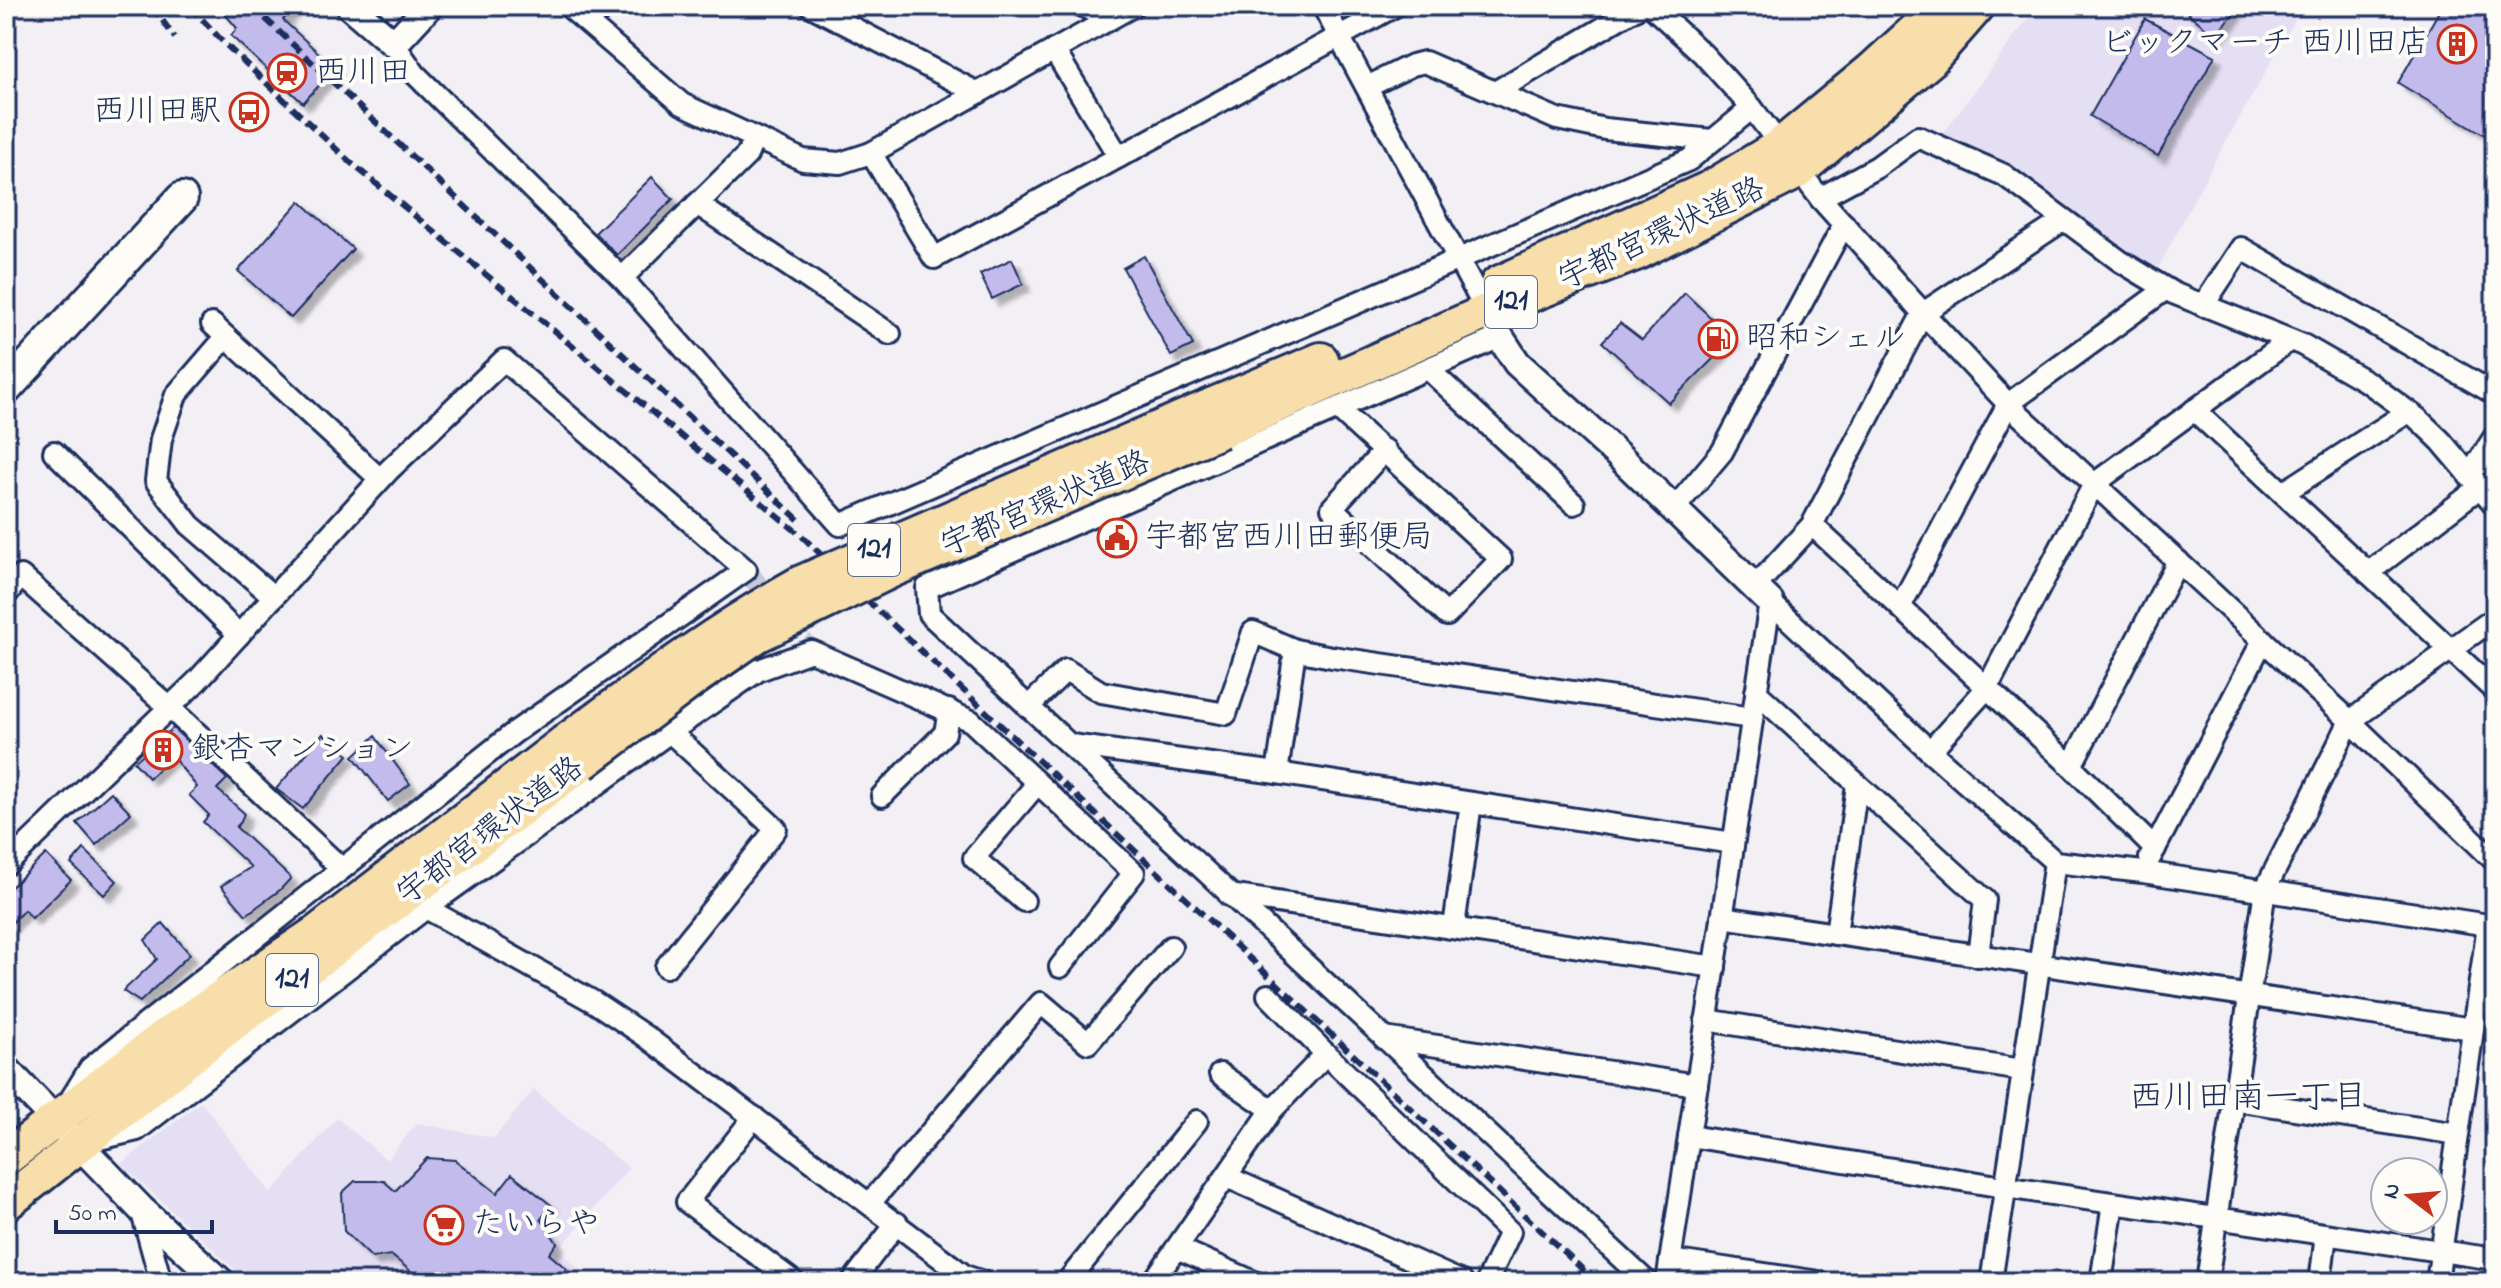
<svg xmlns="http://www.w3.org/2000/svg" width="2501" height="1288" viewBox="0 0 2501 1288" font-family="'Indie Flower','Klee One',sans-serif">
<defs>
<filter id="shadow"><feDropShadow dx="7" dy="7" stdDeviation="2" flood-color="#0004"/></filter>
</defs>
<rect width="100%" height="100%" fill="#f2eff5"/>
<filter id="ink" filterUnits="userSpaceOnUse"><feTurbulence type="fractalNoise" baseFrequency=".0125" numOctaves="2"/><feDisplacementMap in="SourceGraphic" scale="16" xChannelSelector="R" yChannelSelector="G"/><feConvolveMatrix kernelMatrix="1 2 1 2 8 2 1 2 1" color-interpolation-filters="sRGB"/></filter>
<g filter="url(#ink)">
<g fill="#e4dff3">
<path d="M 2037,6 L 2303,6 L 2208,173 L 2155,274 L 1940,138 Z"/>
<path d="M 534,1090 L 629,1168 L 558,1250 L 582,1272 L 574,1282 L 249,1282 L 121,1164 L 201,1102 L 271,1193 L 337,1118 L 387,1160 L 417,1123 L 494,1138 Z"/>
</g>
<g fill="#c4bbed" stroke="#1b2f5e" stroke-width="2" filter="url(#shadow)">
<path d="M 218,6 L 295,6 L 283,20 L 335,68 L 303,103 L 231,36 L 237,28 Z"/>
<path d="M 2180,6 L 2240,6 L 2215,36 Z"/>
<path d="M 2442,6 L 2495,6 L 2495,141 L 2398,83 Z"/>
<path d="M 2145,19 L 2215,56 L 2158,156 L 2090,116 Z"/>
<path d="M 652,177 L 673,199 L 617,255 L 595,233 Z"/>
<path d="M 300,201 L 353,249 L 291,318 L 238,271 Z"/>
<path d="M 1144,256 L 1193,345 L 1171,356 L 1123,268 Z"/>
<path d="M 1012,259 L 1023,284 L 992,299 L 980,274 Z"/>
<path d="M 1685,293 L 1733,339 L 1669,403 L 1602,342 L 1620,323 L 1642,340 Z"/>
<path d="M 173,728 L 227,779 L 217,789 L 244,813 L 241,822 L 236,827 L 291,878 L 280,890 L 246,915 L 221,886 L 251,867 L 203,822 L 209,815 L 189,795 L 197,787 L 172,756 L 149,778 L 134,762 Z"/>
<path d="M 323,734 L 348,755 L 303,809 L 276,789 Z"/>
<path d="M 375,736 L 410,784 L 388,801 L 353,756 Z"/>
<path d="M 111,792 L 131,813 L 96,845 L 77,823 Z"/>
<path d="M 84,849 L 117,881 L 104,895 L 71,864 Z"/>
<path d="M 46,854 L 71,880 L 32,918 L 24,910 L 6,929 L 6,892 Z"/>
<path d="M 163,923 L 190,954 L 140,1002 L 123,991 L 157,959 L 145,940 Z"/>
<path d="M 427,1158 L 455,1160 L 497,1193 L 512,1174 L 551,1205 L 541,1219 L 557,1243 L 549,1254 L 567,1269 L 556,1282 L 424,1282 L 391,1255 L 372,1258 L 344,1231 L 342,1193 L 355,1181 L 384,1181 L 395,1191 Z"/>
</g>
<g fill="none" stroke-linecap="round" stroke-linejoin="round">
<g stroke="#c7c9d7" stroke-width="20" stroke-dasharray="20 10" stroke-linecap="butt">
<path d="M 861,515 L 941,582"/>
<path d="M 746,570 L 811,651"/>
</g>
<defs>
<g id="minor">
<path d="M 568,6 L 682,104 L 803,160 L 840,163 L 871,153 L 1133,6"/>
<path d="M 811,6 L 978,93"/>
<path d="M 1083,6 L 1108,19"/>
<path d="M 1323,6 L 1500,337 L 927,588 L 929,614 L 1647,1282"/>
<path d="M 1651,6 L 1703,54 L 1752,108 L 1820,198 L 1923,313 L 2008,404 L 2350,721 L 2495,861"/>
<path d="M 585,20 L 608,6"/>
<path d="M 394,44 L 415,74 L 622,278 L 840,525 L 1689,160 L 1752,108"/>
<path d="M 1054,50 L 1119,157"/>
<path d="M 1367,87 L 1412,65 L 1425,62 L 1557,119 L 1605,129 L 1712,140"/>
<path d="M 1495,92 L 1640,6"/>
<path d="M 871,153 L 934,258 L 1395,6"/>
<path d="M 1820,198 L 1877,167 L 1918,137 L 2004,175 L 2120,261 L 2173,293 L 2303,345 L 2369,383 L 2417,418 L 2441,441 L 2495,505"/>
<path d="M 697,204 L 890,334"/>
<path d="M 622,278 L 747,155 L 754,139"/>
<path d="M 2203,306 L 2241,248 L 2495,394"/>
<path d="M 212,324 L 380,479"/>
<path d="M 226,337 L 176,395 L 161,439 L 156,481 L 190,525 L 274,597"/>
<path d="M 1428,369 L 1574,504"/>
<path d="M 1338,409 L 1501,559 L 1447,615 L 1332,508 L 1385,450"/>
<path d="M 2194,410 L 2495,691"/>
<path d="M 54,452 L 239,635"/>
<path d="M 2469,476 L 2495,436"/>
<path d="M 2283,493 L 2408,412"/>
<path d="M 1674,509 L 1722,452 L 1844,224"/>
<path d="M 1812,525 L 2071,766 L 2155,849"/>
<path d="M 2368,573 L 2479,488"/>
<path d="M 1755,587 L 1812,525 L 1923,313 L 2064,220"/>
<path d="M 6,595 L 21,576 L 170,708 L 342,869"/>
<path d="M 1770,602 L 1930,751 L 2055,862 L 2143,872 L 2495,926"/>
<path d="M 1900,607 L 2008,404 L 2166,289"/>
<path d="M 1756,692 L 1985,900 L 1978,956"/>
<path d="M 1028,707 L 1066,670 L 1101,692 L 1226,714 L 1253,632 L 1295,650 L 1332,657 L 1752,718"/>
<path d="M 1071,745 L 1277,773 L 1733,843"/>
<path d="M 1930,751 L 1987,688 L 2094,484 L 2290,340"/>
<path d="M 2071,766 L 2178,561"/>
<path d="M 1277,773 L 1295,650"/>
<path d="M 882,796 L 945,733 L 949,710"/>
<path d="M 2150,858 L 2263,640"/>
<path d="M 6,865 L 197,681 L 389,470 L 504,360 L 746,570 L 515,732 L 90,1068 L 72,1097"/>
<path d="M 1229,895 L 1715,967"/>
<path d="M 1024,901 L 974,858 L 1037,784"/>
<path d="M 426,908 L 594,1002 L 645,1036 L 965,1276 L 983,1282"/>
<path d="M 1722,917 L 2473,1029"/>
<path d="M 1454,927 L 1471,803"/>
<path d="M 1836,934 L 1857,785"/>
<path d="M 666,967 L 776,829 L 670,732"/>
<path d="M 1268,995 L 1326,1054"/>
<path d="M 1706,1020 L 2022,1070"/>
<path d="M 1384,1038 L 1697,1085"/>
<path d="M 1220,1074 L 1272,1110"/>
<path d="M 2235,1100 L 2458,1134"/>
<path d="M 754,1117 L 687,1202 L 794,1282"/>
<path d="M 1689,1136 L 2004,1187 L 2495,1259"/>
<path d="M 95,1140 L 137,1130 L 426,908 L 670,732 L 759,670 L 811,651 L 971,721 L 1134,873 L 1060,967"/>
<path d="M 1227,1177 L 1462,1282"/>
<path d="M 870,1203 L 1041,1003 L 1088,1043 L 1171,947"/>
<path d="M 141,1209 L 161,1282"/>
<path d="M 1177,1248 L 1254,1282"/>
<path d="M 1670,1260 L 1819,1282"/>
<path d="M 852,1282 L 897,1223"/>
<path d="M 1067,1282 L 1197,1121"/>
<path d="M 1153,1282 L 1272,1110 L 1326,1054 L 1510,1232 L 1487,1282"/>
<path d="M 1667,1282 L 1770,602"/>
<path d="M 1991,1282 L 2055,862"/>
<path d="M 2101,1282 L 2113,1203"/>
<path d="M 2207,1282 L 2265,890 L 2350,721 L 2495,618"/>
<path d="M 2320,1282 L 2326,1235"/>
<path d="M 2437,1282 L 2488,925"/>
</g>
<g id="tertiary">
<path d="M 350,6 L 394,44 L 429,6"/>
<path d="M 1500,337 L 1517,363 L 1619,456 L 1770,602"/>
<path d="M 6,1069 L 141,1209 L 221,1282"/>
</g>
<path id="secondary" d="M 6,389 L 182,198"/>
<g id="trunk">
<path d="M 1498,284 L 1711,188 L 1780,146 L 1871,71 L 1916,30 L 1937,6"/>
<path d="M 1211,406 L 1321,360"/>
<path d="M 1221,430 L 1486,312 L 1636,253 L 1798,171 L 1929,61 L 1977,6"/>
<path d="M 6,1158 L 168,1034 L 318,932 L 564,743"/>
<path d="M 6,1203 L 219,1034 L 582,763"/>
</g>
</defs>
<use href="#minor" stroke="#1b2f5e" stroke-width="26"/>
<use href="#tertiary" stroke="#1b2f5e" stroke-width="32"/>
<use href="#secondary" stroke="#1b2f5e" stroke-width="36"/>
<use href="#trunk" stroke="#1b2f5e" stroke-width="40"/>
<use href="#minor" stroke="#fdfcf7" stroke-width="20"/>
<use href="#tertiary" stroke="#fdfcf7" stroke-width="26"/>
<use href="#secondary" stroke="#fdfcf7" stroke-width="30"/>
<use href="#trunk" stroke="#f8deab" stroke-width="34"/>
<g stroke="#1b2f5e" stroke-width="6" stroke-dasharray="12 6" stroke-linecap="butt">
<path d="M 152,6 L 175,38"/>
<path d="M 190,6 L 224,43 L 350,162 L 803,537 L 871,604 L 1596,1282"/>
<path d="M 252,6 L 802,523"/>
</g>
<defs>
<g id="trunk-bridge">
<path d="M 564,743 C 642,686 717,630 801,583 L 1211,406"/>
<path d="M 582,763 L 696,677 L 757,635 L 896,568 L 1221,430"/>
</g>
</defs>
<use href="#trunk-bridge" stroke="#1b2f5e" stroke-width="40" stroke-linecap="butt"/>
<use href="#trunk-bridge" stroke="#f8deab" stroke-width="34"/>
</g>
</g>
<defs>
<symbol id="building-ring" viewBox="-11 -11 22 22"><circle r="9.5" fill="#fdfcf7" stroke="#c8321e" stroke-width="1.5"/><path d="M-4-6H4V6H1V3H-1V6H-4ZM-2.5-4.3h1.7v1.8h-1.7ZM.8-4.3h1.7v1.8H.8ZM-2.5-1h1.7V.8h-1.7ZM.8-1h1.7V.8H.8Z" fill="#c8321e"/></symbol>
<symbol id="station-ring" viewBox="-11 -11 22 22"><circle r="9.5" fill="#fdfcf7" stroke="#c8321e" stroke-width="1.5"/><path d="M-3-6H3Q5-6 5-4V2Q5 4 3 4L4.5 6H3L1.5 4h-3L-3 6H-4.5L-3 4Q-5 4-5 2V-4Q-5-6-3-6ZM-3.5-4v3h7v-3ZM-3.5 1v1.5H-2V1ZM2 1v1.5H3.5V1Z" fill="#c8321e"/></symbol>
<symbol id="bus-ring" viewBox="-11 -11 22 22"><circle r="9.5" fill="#fdfcf7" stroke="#c8321e" stroke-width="1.5"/><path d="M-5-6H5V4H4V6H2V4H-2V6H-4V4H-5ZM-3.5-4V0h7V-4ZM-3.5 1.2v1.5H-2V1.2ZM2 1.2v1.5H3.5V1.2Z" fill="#c8321e"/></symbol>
<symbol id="fuel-ring" viewBox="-11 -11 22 22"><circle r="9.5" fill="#fdfcf7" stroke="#c8321e" stroke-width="1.5"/><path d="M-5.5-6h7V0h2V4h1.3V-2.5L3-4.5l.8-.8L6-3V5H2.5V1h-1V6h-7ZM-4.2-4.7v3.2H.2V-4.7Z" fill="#c8321e"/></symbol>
<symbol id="civic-ring" viewBox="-11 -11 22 22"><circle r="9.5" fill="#fdfcf7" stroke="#c8321e" stroke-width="1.5"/><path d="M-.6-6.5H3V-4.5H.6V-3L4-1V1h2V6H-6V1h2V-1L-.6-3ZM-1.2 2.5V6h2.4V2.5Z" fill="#c8321e"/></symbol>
<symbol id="supermarket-ring" viewBox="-11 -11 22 22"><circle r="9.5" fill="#fdfcf7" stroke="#c8321e" stroke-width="1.5"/><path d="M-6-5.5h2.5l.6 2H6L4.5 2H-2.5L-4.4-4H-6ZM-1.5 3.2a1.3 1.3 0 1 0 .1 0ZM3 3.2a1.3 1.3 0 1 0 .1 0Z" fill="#c8321e"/></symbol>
</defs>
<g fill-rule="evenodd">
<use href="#building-ring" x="2435" y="22" width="44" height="44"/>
<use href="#station-ring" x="265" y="51" width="44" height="44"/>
<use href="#bus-ring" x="227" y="90" width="44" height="44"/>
<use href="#fuel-ring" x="1696" y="317" width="44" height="44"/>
<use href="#civic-ring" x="1095" y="516" width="44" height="44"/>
<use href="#building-ring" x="141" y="728" width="44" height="44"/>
<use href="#supermarket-ring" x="422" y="1203" width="44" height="44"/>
</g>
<g text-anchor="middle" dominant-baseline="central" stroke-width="8" stroke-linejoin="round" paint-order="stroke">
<g fill="#fdfcf7" stroke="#5f6c8c" stroke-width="2">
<rect x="1485" y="276" width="52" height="52" rx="6"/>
<rect x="848" y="524" width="52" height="52" rx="6"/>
<rect x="266" y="954" width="52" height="52" rx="6"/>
</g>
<g font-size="30" font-weight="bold" fill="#1b2f5e">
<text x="1511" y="302">121</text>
<text x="874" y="550">121</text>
<text x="292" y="980">121</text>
</g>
<g font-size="32" fill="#1b2f5e" stroke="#fdfcf7" text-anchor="start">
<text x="2429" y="44" text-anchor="end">ビックマーチ 西川田店</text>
<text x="315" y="73">西川田</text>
<text x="221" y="112" text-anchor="end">西川田駅</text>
<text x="1746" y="339">昭和シェル</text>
<text x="1145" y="538">宇都宮西川田郵便局</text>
<text x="191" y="750">銀杏マンション</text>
<text x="472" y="1225">たいらや</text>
</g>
<g font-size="32" fill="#1b2f5e" stroke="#fdfcf7">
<text transform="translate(1662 235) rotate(-25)">宇都宮環状道路</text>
<text transform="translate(1046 505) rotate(-23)">宇都宮環状道路</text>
<text transform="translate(491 832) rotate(-37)">宇都宮環状道路</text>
</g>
<g font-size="34" fill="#1b2f5e" stroke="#fdfcf7">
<text x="2248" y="1099">西川田南一丁目</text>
</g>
</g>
<rect width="2501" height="1288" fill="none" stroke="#fdfcf7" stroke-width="32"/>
<rect x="16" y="16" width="2469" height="1256" fill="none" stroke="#1b2f5e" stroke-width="3" filter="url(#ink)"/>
<g transform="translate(2409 1196) rotate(286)"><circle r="38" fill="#fdfcf7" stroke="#a3aaba" stroke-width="2"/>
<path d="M0-6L14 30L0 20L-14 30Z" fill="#c8321e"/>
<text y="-12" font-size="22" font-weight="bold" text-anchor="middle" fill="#1b2f5e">N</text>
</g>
<path d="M56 1220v12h156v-12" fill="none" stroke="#1b2f5e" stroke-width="4"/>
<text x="68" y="1220" font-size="24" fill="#1b2f5e" stroke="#fdfcf7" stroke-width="6" paint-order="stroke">50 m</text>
</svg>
